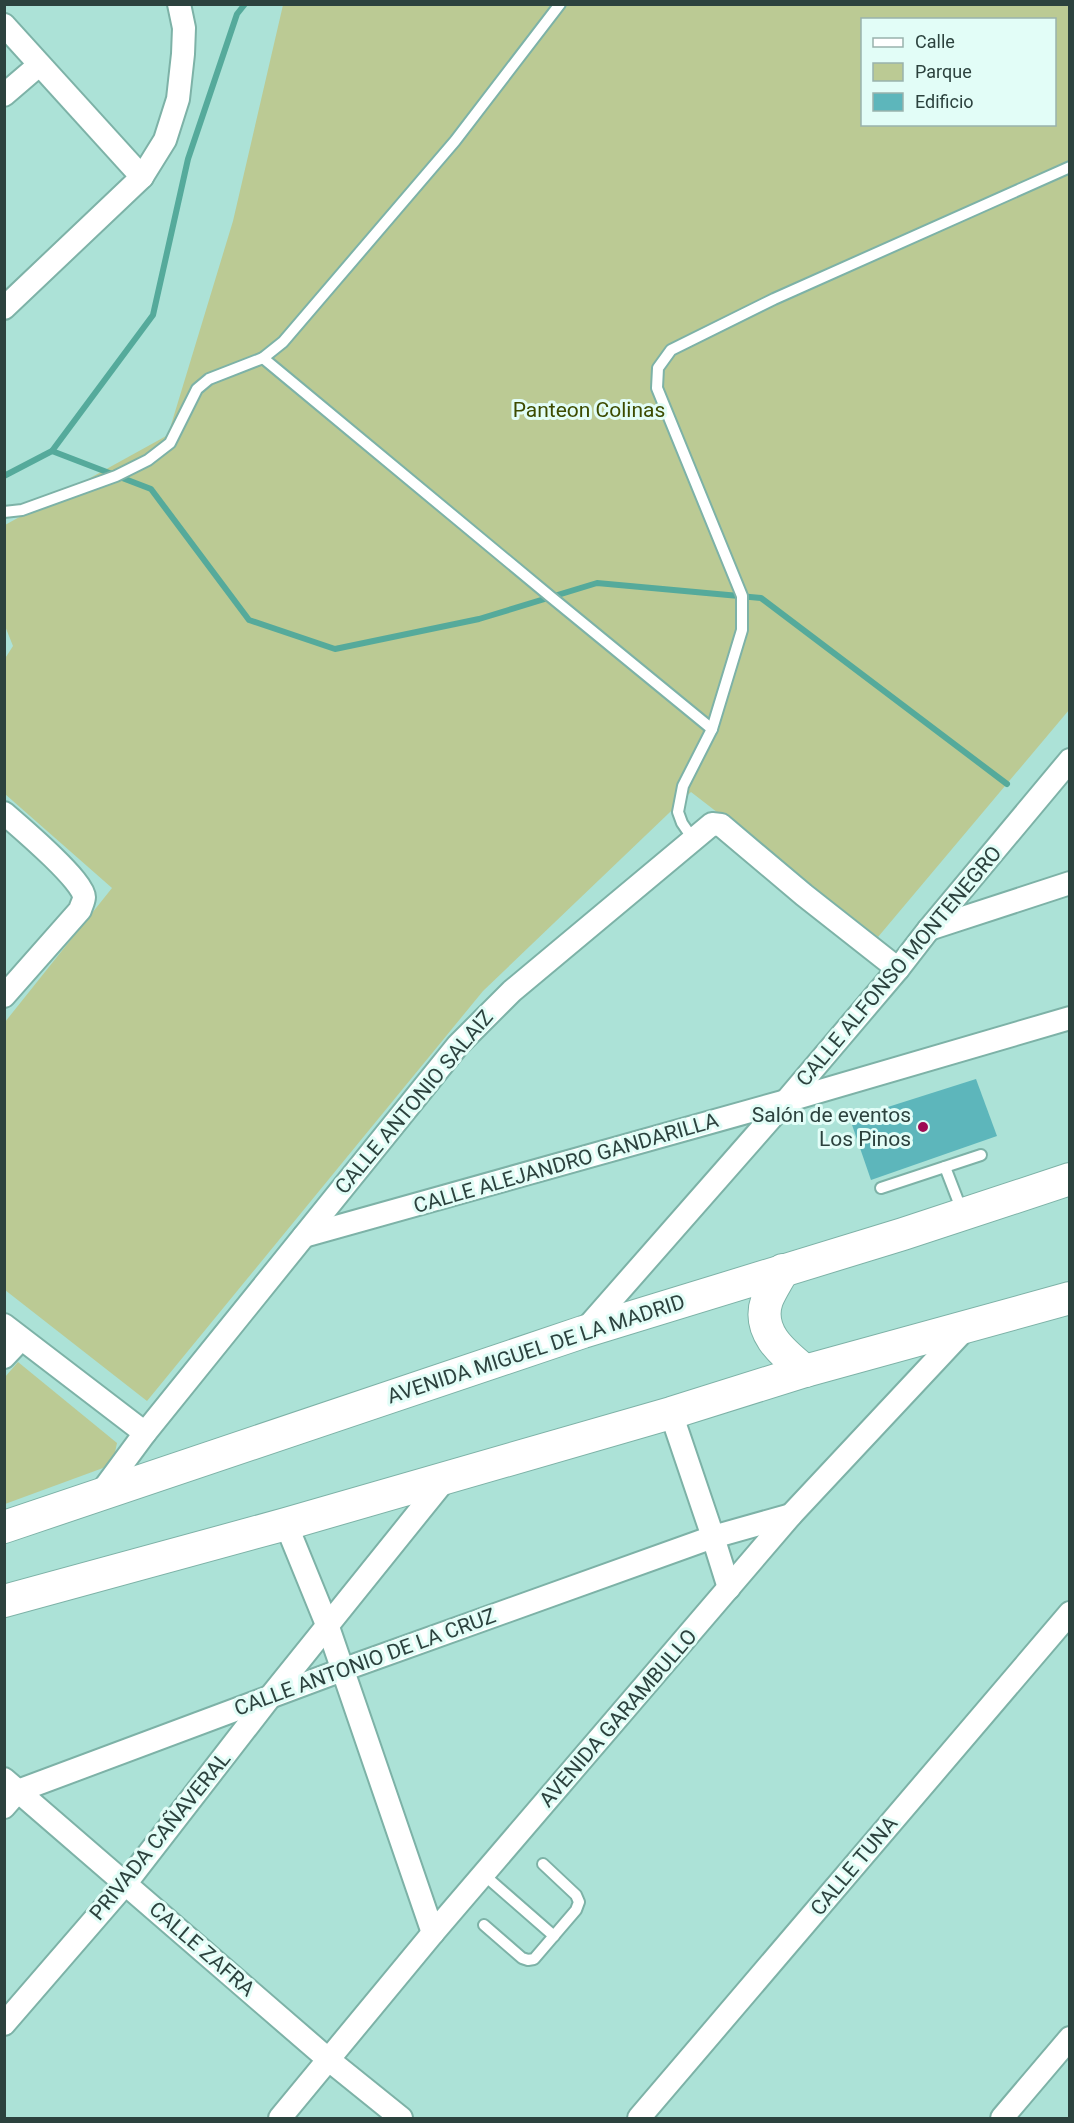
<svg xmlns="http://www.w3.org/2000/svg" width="1074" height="2123" viewBox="0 0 1074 2123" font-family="Roboto,sans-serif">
<rect width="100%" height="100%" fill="#ace2d7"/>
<g fill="#bbca94" fill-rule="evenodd">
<path d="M 283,5 L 1069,5 L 1069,710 L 878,937 L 691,792 L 483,991 L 147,1401 L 5,1290 L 5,1022 L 112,888 L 5,794 L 4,660 L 13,646 L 5,626 L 5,525 L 168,435 L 233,221 ZM 862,20 L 1054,20 L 1054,124 L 862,124 Z"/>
<path d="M 18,1362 L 117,1443 L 114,1457 L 103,1468 L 5,1504 L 5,1377 Z"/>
</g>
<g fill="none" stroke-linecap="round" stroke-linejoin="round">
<g stroke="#55aa9b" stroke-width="6">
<path d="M 52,451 L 151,489 L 249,620 L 335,649 L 479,619 L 597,583 L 761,598 L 1007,784"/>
<path d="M 4,476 L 52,451 L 153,315 L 188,159 L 237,14 L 245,4"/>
</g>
</g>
<path fill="#5db6bb" d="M 976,1079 L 997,1136 L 871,1180 L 850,1119 Z"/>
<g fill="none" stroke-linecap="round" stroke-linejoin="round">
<defs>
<g id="service">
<path d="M 263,358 L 551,597 L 712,729"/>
<path d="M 4,512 L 22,510 L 116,476 L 148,460 L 170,443 L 197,389 L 209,379 L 263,358 L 283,342 L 455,141 L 560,4"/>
<path d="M 693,839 L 682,823 L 678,812 L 683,786 L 712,729 L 742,630 L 742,596 L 657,388 L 658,368 L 671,350 L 774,299 L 1070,167"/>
<path d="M 945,1167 L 962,1211"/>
<path d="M 881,1188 L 981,1155"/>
<path d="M 483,1874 L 554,1936"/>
<path d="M 484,1925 L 522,1958 L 528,1960 L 534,1959 L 576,1910 L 579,1902 L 576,1895 L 543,1864"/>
</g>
<g id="minor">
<path d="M 4,25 L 142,177"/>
<path d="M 4,95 L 39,65"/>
<path d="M 4,308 L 142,177 L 165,140 L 178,99 L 183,54 L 184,28 L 179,4"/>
<path d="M 4,813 C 19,826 84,881 84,897 C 84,901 81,906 80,910 L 4,996"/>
<path d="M 929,929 L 1070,883"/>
<path d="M 304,1236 L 786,1101 L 1070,1018"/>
<path d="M 4,1325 L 145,1433"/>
<path d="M 584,1331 L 786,1101 L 898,969 L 929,929 L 1070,760"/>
<path d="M 4,1357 L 21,1339"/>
<path d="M 671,1413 L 713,1537 L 729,1588"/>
<path d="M 100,1494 L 145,1433 L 458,1045 L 512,991 L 712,824 L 721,825 L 804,895 L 898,969"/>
<path d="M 286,1524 L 328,1627 L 433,1933"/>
<path d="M 4,1779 L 329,2060 L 401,2118"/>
<path d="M 4,1807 L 18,1791 L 342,1670 L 713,1537 L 791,1515"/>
<path d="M 4,2024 L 126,1883 L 270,1697 L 447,1477"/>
<path d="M 280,2118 L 433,1933 L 791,1515 L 967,1327"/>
<path d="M 639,2118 L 1070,1613"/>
<path d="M 1002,2118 L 1070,2038"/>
</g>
<g id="secondary">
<path d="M 783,1270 C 778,1280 771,1290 767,1300 C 756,1332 783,1353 805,1371"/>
<path d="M 4,1527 L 583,1332 L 903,1234 L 1070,1179"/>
<path d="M 4,1601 L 286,1524 L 671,1413 L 805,1371 L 1070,1298"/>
</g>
</defs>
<use href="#service" stroke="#7db2a7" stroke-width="14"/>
<use href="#minor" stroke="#7db2a7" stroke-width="26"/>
<use href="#secondary" stroke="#7db2a7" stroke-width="34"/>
<use href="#service" stroke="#fff" stroke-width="10"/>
<use href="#minor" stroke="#fff" stroke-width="22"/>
<use href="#secondary" stroke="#fff" stroke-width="32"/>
</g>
<circle fill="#9f0a53" stroke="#e2fdf7" stroke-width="2" cx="923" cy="1127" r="6"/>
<g text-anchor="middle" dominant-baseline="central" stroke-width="6" stroke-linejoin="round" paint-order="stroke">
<g font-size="21" fill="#3d4b00" stroke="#e2fdf7">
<text x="589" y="410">Panteon Colinas</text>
</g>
<g font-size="21" fill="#2c423e" stroke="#e2fdf7">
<text transform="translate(899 966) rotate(-50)">CALLE ALFONSO MONTENEGRO</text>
<text transform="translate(414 1102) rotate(-50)">CALLE ANTONIO SALAIZ</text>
<text transform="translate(566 1163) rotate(-16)">CALLE ALEJANDRO GANDARILLA</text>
<text transform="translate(536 1349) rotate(-18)">AVENIDA MIGUEL DE LA MADRID</text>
<text transform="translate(365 1662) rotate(-20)">CALLE ANTONIO DE LA CRUZ</text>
<text transform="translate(618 1718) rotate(-49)">AVENIDA GARAMBULLO</text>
<text transform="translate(160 1836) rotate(-51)">PRIVADA CAÑAVERAL</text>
<text transform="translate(854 1866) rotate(-50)">CALLE TUNA</text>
<text transform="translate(202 1949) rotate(41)">CALLE ZAFRA</text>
</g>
<g font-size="21" fill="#2c423e" stroke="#e2fdf7" text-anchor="end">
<text x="911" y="1115">Salón de eventos<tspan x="911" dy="24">Los Pinos</tspan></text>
</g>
</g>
<rect width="1074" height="2123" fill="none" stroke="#2c423e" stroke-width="12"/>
<rect x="861" y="18" width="195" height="108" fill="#e2fdf7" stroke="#99b2ad" stroke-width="1.5"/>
<rect x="873" y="38" width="30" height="9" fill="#ffffff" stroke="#99b2ad" stroke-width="1.5"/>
<text x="915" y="48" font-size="18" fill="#2c423e">Calle</text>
<rect x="873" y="63" width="30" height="18" fill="#bbca94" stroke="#99b2ad" stroke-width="1.5"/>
<text x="915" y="78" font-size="18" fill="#2c423e">Parque</text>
<rect x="873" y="93" width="30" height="18" fill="#5db6bb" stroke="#99b2ad" stroke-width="1.5"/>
<text x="915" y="108" font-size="18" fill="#2c423e">Edificio</text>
</svg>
